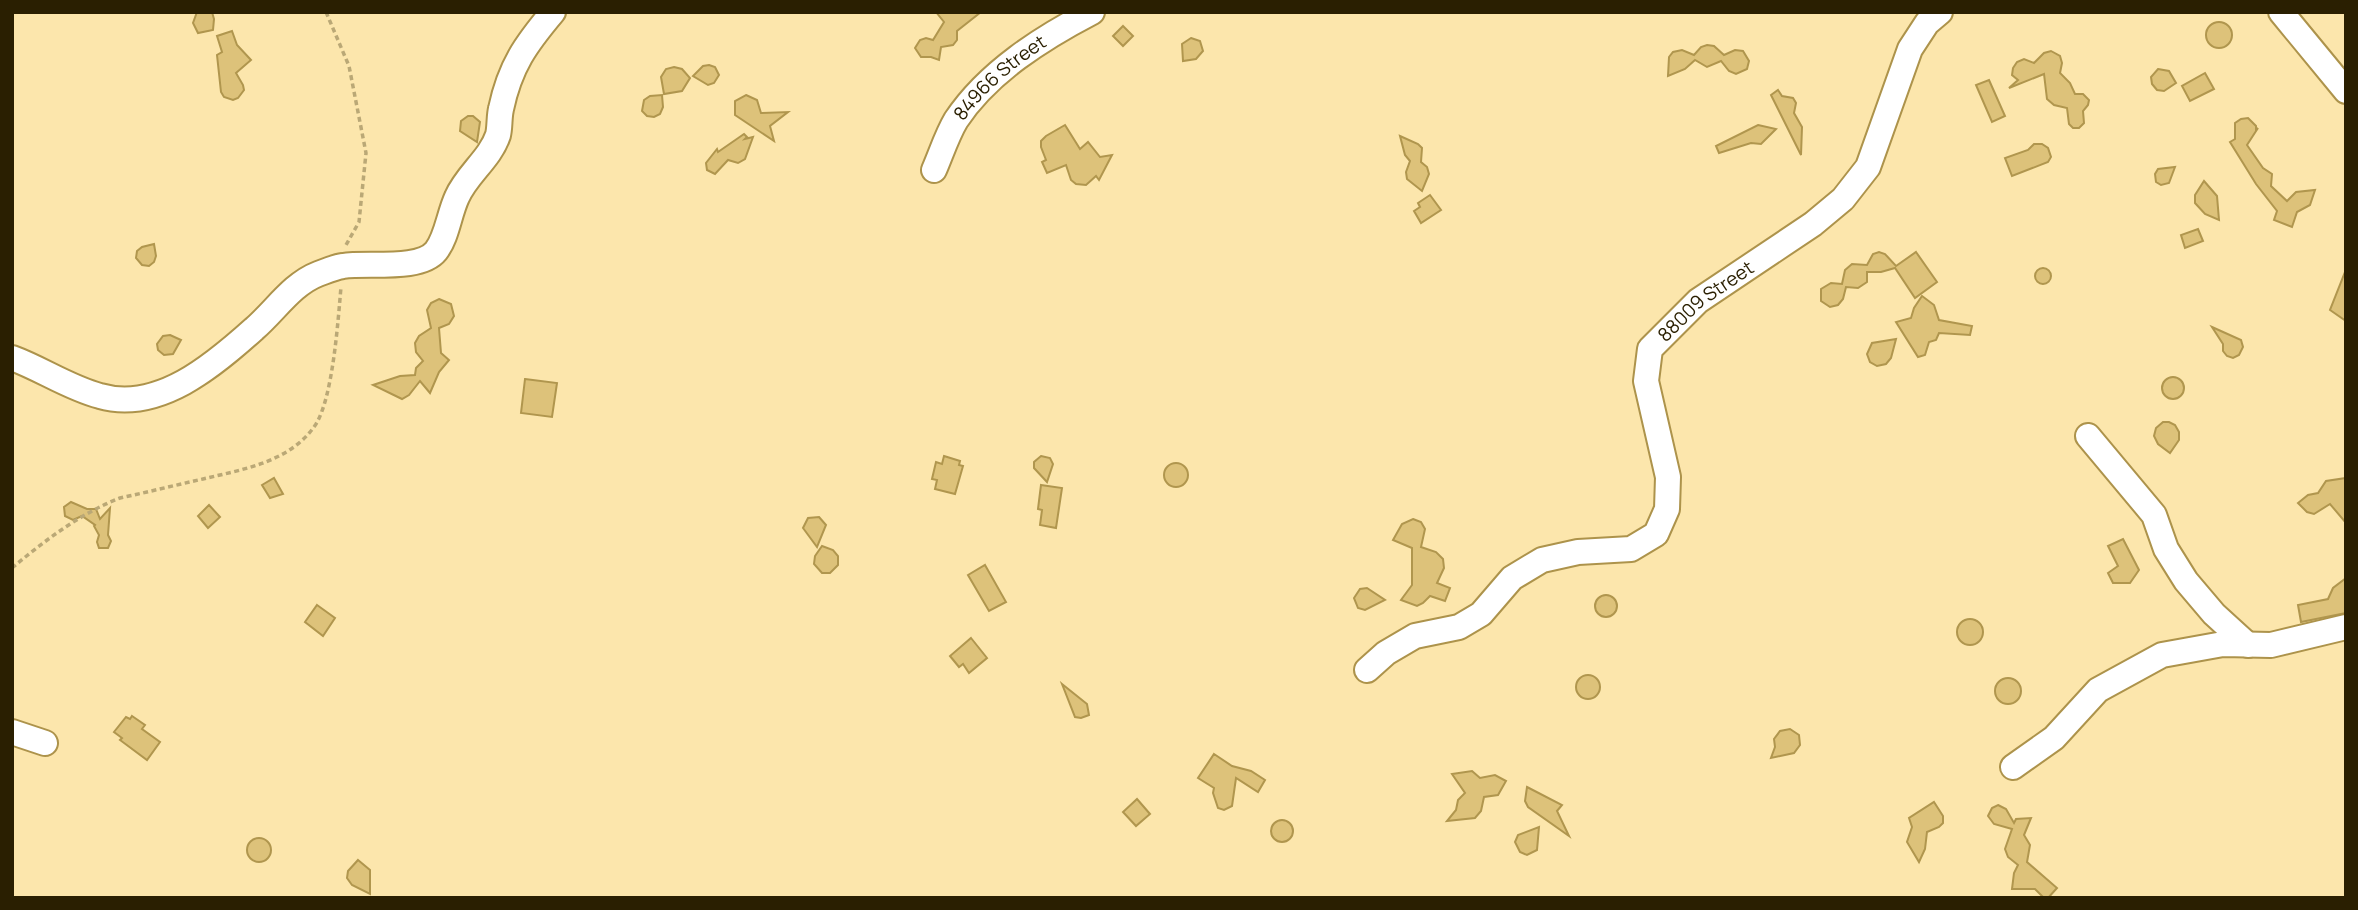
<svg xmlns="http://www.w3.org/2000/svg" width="2358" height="910" viewBox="0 0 2358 910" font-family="Manrope,sans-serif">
<rect width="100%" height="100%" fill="#fce6ac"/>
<g fill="#ddc27a" stroke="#b0964e" stroke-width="2">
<path d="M 197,12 L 212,12 L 214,19 L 213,30 L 198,33 L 193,23 Z"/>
<path d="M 936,12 L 981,12 L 957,31 L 957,40 L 953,45 L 941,47 L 939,60 L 931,57 L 921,57 L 915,48 L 920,40 L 926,38 L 933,40 L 944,22 Z"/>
<circle cx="2219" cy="35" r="13"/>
<path d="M 1123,26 L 1133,36 L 1123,46 L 1113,36 Z"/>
<path d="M 232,31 L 237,45 L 251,60 L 236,73 L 243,85 L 244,90 L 238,98 L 233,100 L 224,97 L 221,92 L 217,55 L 222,52 L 217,36 Z"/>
<path d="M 1191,38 L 1200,41 L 1203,51 L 1196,59 L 1183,61 L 1182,44 Z"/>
<path d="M 1707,45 L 1714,46 L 1724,55 L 1735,50 L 1743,51 L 1749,61 L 1747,69 L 1736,74 L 1729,71 L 1721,61 L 1707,67 L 1695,60 L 1685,69 L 1668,76 L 1669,57 L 1673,52 L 1682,50 L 1694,55 L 1701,47 Z"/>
<path d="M 2051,51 L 2060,56 L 2062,63 L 2060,73 L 2070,83 L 2075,94 L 2083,94 L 2089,100 L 2088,105 L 2083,111 L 2084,123 L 2079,128 L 2073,128 L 2069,124 L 2067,108 L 2054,105 L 2047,99 L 2044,74 L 2009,88 L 2018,80 L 2012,75 L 2013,68 L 2017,62 L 2024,59 L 2034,63 L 2044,53 Z"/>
<path d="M 709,65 L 715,67 L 719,75 L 714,83 L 708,85 L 693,76 L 703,66 Z"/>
<path d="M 674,67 L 682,69 L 690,78 L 682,91 L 664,94 L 661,77 L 666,69 Z"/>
<path d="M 2158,69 L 2169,71 L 2176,83 L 2164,91 L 2157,90 L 2152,84 L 2151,77 Z"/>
<path d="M 2205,73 L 2214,89 L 2190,101 L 2182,86 Z"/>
<path d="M 1989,80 L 2005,116 L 1992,122 L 1976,85 Z"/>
<path d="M 1778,90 L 1782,96 L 1793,98 L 1796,103 L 1794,113 L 1802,127 L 1801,155 L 1771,95 Z"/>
<path d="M 662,95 L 663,107 L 660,114 L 654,117 L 647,116 L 642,111 L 644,100 L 650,96 Z"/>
<path d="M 746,95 L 757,100 L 761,113 L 788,112 L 770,126 L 774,141 L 735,115 L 735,101 Z"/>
<path d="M 468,116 L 473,116 L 480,122 L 477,142 L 460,131 L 461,121 Z"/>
<path d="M 2248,118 L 2256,126 L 2256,130 L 2258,128 L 2247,145 L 2263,168 L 2272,174 L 2271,186 L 2287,201 L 2296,192 L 2315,190 L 2310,205 L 2297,212 L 2292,227 L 2274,220 L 2277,211 L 2256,184 L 2230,142 L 2235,139 L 2235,123 L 2241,119 Z"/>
<path d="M 1065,125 L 1080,149 L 1088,142 L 1100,157 L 1112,155 L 1099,180 L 1096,176 L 1086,185 L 1076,184 L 1071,180 L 1066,165 L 1047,173 L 1042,162 L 1046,160 L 1041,147 L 1041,141 L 1046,136 Z"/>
<path d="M 1758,125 L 1776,129 L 1761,144 L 1751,143 L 1719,153 L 1716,146 Z"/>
<path d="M 744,134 L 747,137 L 745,139 L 753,137 L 745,159 L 738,163 L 728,160 L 715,174 L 707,170 L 706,163 L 717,149 L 718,152 Z"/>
<path d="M 1400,136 L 1418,144 L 1422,148 L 1421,162 L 1427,167 L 1429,174 L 1422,191 L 1407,179 L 1406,172 L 1410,161 L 1405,155 Z"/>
<path d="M 2034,144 L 2042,144 L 2048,148 L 2051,157 L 2048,162 L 2012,176 L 2005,158 L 2028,150 Z"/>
<path d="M 2175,167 L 2169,183 L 2161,185 L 2156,182 L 2155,174 L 2158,169 Z"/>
<path d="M 2204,181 L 2217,196 L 2219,220 L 2205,214 L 2195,203 L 2195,195 Z"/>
<path d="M 1430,195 L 1441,210 L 1421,223 L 1414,211 L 1420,207 L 1418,203 Z"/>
<path d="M 2198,229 L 2203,241 L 2185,248 L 2181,235 Z"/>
<path d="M 154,244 L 156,256 L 154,262 L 149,266 L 142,265 L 136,258 L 137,251 L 142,247 Z"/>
<path d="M 1916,252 L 1937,282 L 1915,298 L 1895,268 L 1881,272 L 1867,272 L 1867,282 L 1858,288 L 1846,287 L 1843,299 L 1838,305 L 1830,307 L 1821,301 L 1821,289 L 1831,283 L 1842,284 L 1845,270 L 1852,264 L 1867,265 L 1873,254 L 1879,252 L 1885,254 L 1896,266 Z"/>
<circle cx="2043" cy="276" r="8"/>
<path d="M 2345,272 L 2346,272 L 2346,321 L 2330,310 Z"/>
<path d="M 1922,296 L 1934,305 L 1939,320 L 1972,326 L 1970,335 L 1939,333 L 1936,340 L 1929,342 L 1925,355 L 1918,357 L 1896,322 L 1911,318 L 1914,308 Z"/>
<path d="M 439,299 L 451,304 L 454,316 L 449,324 L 439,328 L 441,353 L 449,360 L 439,372 L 430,393 L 420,381 L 409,395 L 402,399 L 373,385 L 400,376 L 415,375 L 416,368 L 423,361 L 416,352 L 415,343 L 419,336 L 431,328 L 427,310 L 431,303 Z"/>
<path d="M 2212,327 L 2241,340 L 2243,347 L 2239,355 L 2233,358 L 2227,356 L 2223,351 L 2223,344 Z"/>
<path d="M 170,335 L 181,340 L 173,354 L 164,355 L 158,350 L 157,344 L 163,336 Z"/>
<path d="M 1896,339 L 1891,358 L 1886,364 L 1877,366 L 1870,362 L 1867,354 L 1872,343 Z"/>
<circle cx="2173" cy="388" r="11"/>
<path d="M 525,379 L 557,383 L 552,417 L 521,413 Z"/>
<path d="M 2163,422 L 2169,422 L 2175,425 L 2179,432 L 2179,440 L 2170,453 L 2158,444 L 2154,436 L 2156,428 Z"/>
<path d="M 944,456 L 960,461 L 959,465 L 963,466 L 955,494 L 935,489 L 937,480 L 932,479 L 936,462 L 942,464 Z"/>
<path d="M 1041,456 L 1050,458 L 1053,464 L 1047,482 L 1034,468 L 1034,462 Z"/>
<circle cx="1176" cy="475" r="12"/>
<path d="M 274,478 L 283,494 L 270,498 L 262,485 Z"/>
<path d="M 2346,478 L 2346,523 L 2330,504 L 2314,514 L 2307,512 L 2298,503 L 2308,495 L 2318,493 L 2326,481 Z"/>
<path d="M 1041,485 L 1062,488 L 1056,528 L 1040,525 L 1042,510 L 1038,509 Z"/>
<path d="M 71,502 L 87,509 L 96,509 L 100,519 L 110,508 L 108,535 L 111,541 L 108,548 L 99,548 L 97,542 L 99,535 L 94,526 L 95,525 L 82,516 L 73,520 L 65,516 L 64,507 Z"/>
<path d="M 209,505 L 220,517 L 208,528 L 198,516 Z"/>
<path d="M 819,517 L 826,525 L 817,547 L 803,528 L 808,518 Z"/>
<path d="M 1413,519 L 1421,522 L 1425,529 L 1421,547 L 1436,552 L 1443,559 L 1444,568 L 1437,583 L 1450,588 L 1445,601 L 1430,596 L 1423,603 L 1417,606 L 1401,600 L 1412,585 L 1412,548 L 1393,540 L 1402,524 Z"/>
<path d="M 2123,539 L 2139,570 L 2130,583 L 2113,583 L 2108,573 L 2118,566 L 2108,546 Z"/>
<path d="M 822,546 L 833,550 L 838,556 L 838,565 L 830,573 L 822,573 L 814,564 L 815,556 Z"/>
<path d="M 985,565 L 1006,602 L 989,611 L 968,575 Z"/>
<path d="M 2346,578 L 2346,613 L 2301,622 L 2298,605 L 2328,599 L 2333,588 Z"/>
<path d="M 1367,588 L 1385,600 L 1365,610 L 1358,608 L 1354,598 L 1360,589 Z"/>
<circle cx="1606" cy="606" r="11"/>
<path d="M 317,605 L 335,618 L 323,636 L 305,622 Z"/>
<circle cx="1970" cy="632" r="13"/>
<path d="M 971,638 L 987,658 L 969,673 L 963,664 L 959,667 L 950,656 Z"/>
<circle cx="1588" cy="687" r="12"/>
<circle cx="2008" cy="691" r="13"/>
<path d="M 1062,684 L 1087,704 L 1089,715 L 1081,718 L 1075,717 Z"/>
<path d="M 132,716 L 145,725 L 142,729 L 160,742 L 147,760 L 120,740 L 122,738 L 114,732 L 126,717 L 130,719 Z"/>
<path d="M 1790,729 L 1799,735 L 1800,745 L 1794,753 L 1771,758 L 1775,747 L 1774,739 L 1780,731 Z"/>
<path d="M 1214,754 L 1232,766 L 1251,771 L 1265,780 L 1258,792 L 1236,778 L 1232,806 L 1224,810 L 1218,808 L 1213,793 L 1214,788 L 1198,778 Z"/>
<path d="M 1472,771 L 1480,778 L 1495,775 L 1506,781 L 1498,795 L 1484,797 L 1481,811 L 1475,818 L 1447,821 L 1456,810 L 1458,800 L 1465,793 L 1452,774 Z"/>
<path d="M 1527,787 L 1562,805 L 1557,811 L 1569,836 L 1528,807 L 1525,801 Z"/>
<path d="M 1137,799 L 1150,814 L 1136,826 L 1123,812 Z"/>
<path d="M 1934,802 L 1943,816 L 1943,823 L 1939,827 L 1927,832 L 1925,849 L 1919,862 L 1907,842 L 1912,827 L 1909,818 Z"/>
<path d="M 1998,805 L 2006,809 L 2014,823 L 2016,819 L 2031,818 L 2024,835 L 2030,845 L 2027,862 L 2057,888 L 2048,898 L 2044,898 L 2035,889 L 2012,889 L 2014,873 L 2018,865 L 2008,857 L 2005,849 L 2012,829 L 1994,824 L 1988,816 L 1992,808 Z"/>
<circle cx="1282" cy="831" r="11"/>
<path d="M 1539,827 L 1537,850 L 1527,855 L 1520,852 L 1515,842 L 1518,835 Z"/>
<circle cx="259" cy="850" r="12"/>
<path d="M 358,860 L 370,870 L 370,894 L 352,885 L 347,878 L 348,871 Z"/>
</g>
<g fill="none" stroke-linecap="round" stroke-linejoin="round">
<defs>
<g id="minor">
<path d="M 2281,12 L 2346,91"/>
<path id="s1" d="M 934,170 C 941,154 947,135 956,120 C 988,72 1042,38 1092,12"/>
<path d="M 12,358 C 42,369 69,388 100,396 C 158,413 214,365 254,329 C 275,311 292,284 318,274 C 326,271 335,267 343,266 C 367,262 420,271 436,251 C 447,237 449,214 457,197 C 467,174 490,159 498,135 C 500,127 499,117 501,109 C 510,66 526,44 553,12"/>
<path d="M 2088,436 L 2154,515 L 2166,549 L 2186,581 L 2214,614 L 2248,645"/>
<path id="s2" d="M 1367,670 L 1386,653 L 1415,636 L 1459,627 L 1481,614 L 1512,578 L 1542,560 L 1578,552 L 1631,549 L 1656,534 L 1667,509 L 1668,477 L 1646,381 L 1650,349 L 1698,301 L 1813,224 L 1843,199 L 1868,167 L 1910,49 L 1927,23 L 1940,12"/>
<path d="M 12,732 L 45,743"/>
<path d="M 2013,767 L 2054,738 L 2098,690 L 2162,655 L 2223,644 L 2271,645 L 2346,627"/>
</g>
</defs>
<use href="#minor" stroke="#ad934b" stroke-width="28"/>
<g stroke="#baa876" stroke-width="3.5" stroke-dasharray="5 3.5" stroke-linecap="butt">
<path d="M 326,12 L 349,66 L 366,153 L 359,222 L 346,245"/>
<path d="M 12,568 C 44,541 81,513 120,498 C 148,492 176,485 203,479 C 244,469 291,462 316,424 C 333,396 338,321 341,287"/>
</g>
<use href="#minor" stroke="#fff" stroke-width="24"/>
</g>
<g text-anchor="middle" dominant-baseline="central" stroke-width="5" stroke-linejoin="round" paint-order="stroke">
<g font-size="19" fill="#2a1f01" stroke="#fff">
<text stroke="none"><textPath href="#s1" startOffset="116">84966 Street</textPath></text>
<text stroke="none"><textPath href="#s2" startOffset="595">88009 Street</textPath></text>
</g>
</g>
<rect width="2358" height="910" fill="none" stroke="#2a1f01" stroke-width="28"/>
</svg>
